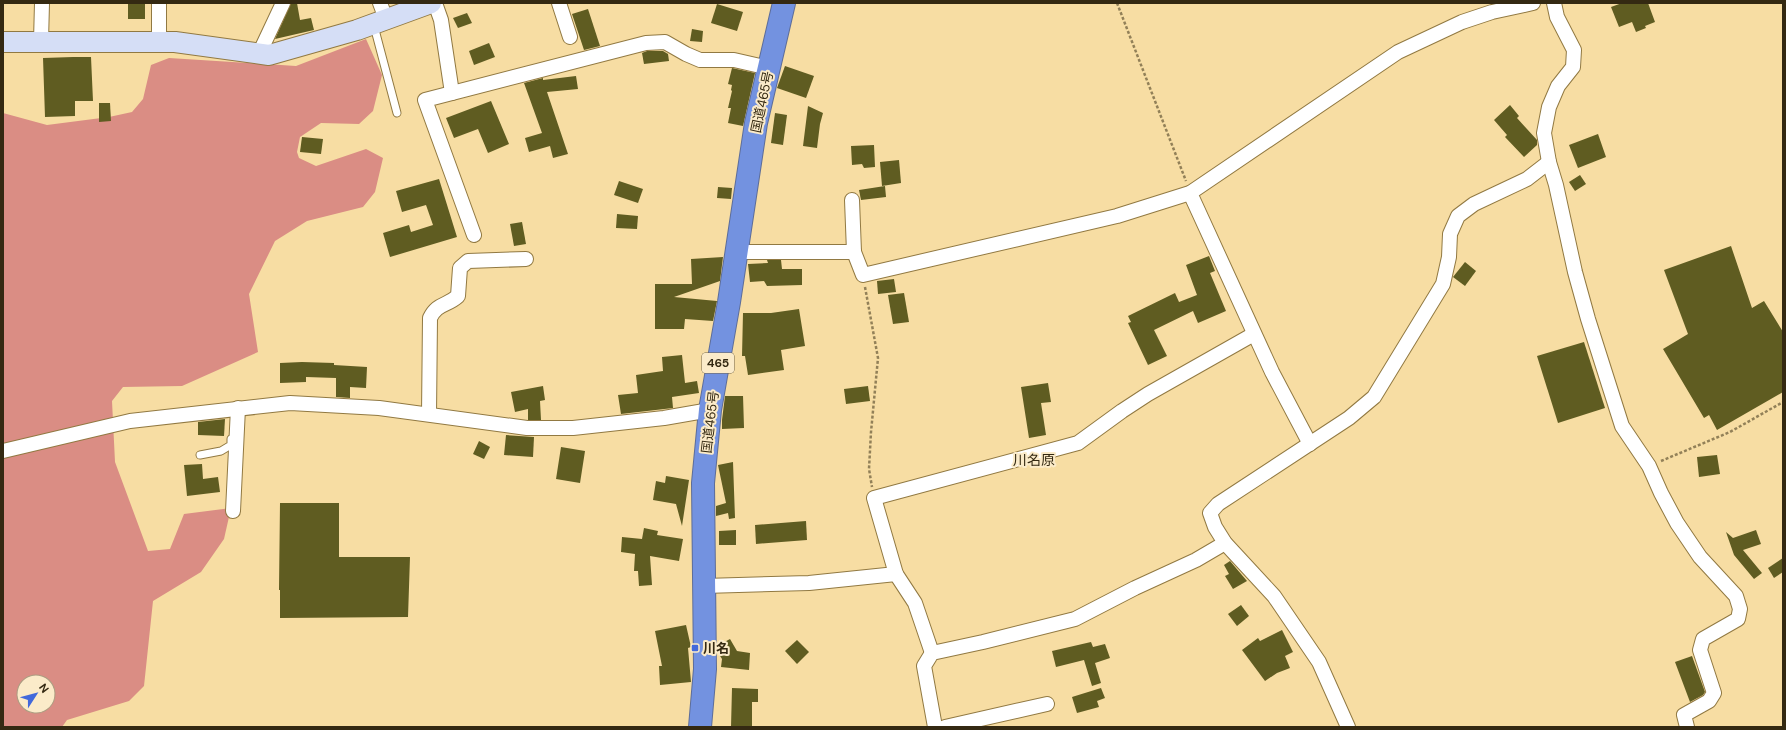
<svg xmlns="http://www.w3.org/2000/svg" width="1786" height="730" viewBox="0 0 1786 730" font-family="'DM Sans','Noto Sans JP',sans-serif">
<rect width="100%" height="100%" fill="#f7dda3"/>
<path fill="#da8d84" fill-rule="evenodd" d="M 366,39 L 382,75 L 373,111 L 359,124 L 321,123 L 300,137 L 297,152 L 299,158 L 316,166 L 366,149 L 383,158 L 375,192 L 363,207 L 307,221 L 275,241 L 249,294 L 258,352 L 182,386 L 123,387 L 112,401 L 115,462 L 148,551 L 170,549 L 184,514 L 231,508 L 224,539 L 201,572 L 153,601 L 144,686 L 129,701 L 67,720 L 62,727 L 3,727 L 3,113 L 47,125 L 109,117 L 132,112 L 143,99 L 151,65 L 169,58 L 296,66 ZM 24,682 L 48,682 L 48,706 L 24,706 Z"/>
<g fill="#5f5c21">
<path d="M 291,3 L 297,3 L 300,20 L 311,18 L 314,30 L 275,39 Z"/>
<path d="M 1622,3 L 1648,3 L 1655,22 L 1645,26 L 1646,28 L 1636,32 L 1632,22 L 1619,27 L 1611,7 Z"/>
<rect x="128" y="4" width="17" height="15"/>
<path d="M 717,4 L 743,12 L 737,31 L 711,23 Z"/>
<path d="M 588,9 L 600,46 L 584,50 L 572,14 Z"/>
<path d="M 467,13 L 472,23 L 458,28 L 453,18 Z"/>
<path d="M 692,29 L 703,31 L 702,42 L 690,41 Z"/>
<path d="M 489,43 L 495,57 L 474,65 L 469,51 Z"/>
<path d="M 647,51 L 663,51 L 668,54 L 669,61 L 644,64 L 642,53 Z"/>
<path d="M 73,57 L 91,57 L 93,101 L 75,101 L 75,116 L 45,117 L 43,58 Z"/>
<path d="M 785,66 L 814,76 L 806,98 L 777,88 Z"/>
<path d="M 732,68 L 755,73 L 743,126 L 728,123 L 731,108 L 728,108 L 732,91 L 731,90 L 732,85 L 728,84 Z"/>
<path d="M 576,76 L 578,89 L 547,92 L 568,154 L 553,158 L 550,146 L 529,152 L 525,138 L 542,133 L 524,83 L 543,78 L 543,80 Z"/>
<path d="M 491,101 L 509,144 L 488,153 L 478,129 L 454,138 L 446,118 Z"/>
<path d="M 99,103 L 110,103 L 111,121 L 99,122 Z"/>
<path d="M 1510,105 L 1519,116 L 1517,118 L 1537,140 L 1537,145 L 1524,157 L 1505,137 L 1507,135 L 1494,120 Z"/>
<path d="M 808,106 L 823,113 L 820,124 L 817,148 L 803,146 Z"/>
<path d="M 775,113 L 787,115 L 783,145 L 771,143 Z"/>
<path d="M 1598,134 L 1606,157 L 1578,168 L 1569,145 Z"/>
<path d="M 302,137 L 323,139 L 321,154 L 300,152 Z"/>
<path d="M 874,145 L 875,167 L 864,168 L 862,164 L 852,165 L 851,146 Z"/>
<path d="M 899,160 L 901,183 L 882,186 L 880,162 Z"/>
<path d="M 1580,175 L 1586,184 L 1575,191 L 1569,182 Z"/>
<path d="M 439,179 L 457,237 L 390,257 L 383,233 L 409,225 L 411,232 L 433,225 L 426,205 L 402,212 L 396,191 Z"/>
<path d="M 619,181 L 643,189 L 638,203 L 614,195 Z"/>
<path d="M 885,186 L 886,197 L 861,200 L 859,190 Z"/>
<path d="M 718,187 L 732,188 L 731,199 L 717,198 Z"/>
<path d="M 617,214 L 638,216 L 637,229 L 616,228 Z"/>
<path d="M 522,222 L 526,244 L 514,246 L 510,224 Z"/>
<path d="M 1731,246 L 1752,308 L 1764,301 L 1783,332 L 1783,392 L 1717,430 L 1709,415 L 1704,418 L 1663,349 L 1688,334 L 1664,270 Z"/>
<path d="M 1209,256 L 1215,271 L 1210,273 L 1226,311 L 1198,323 L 1193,311 L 1154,330 L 1167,356 L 1148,365 L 1128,323 L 1131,322 L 1128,316 L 1175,293 L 1179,302 L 1197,295 L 1186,265 Z"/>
<path d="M 723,257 L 720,281 L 674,297 L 717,301 L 713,321 L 685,319 L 684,329 L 655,329 L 655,284 L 692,284 L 691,259 Z"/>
<path d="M 767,260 L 781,260 L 782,269 L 802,269 L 802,285 L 767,286 L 764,281 L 750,282 L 748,264 L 768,263 Z"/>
<path d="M 1465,262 L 1476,271 L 1465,286 L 1453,277 Z"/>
<path d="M 894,279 L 896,292 L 878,294 L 877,281 Z"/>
<path d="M 904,293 L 909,322 L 893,324 L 888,295 Z"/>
<path d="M 799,309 L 805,346 L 781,350 L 784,370 L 748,375 L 745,356 L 742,356 L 743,313 L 771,313 Z"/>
<path d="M 1584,342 L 1605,408 L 1558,423 L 1537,356 Z"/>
<path d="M 682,355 L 685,383 L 697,381 L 699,393 L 672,397 L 673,408 L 621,414 L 618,395 L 638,393 L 636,375 L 663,371 L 662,357 Z"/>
<path d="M 302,362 L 334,363 L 334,365 L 367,367 L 366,388 L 350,387 L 350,398 L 336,397 L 336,378 L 306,377 L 306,382 L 280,383 L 280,363 Z"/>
<path d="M 1048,383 L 1051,402 L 1041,403 L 1046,435 L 1029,438 L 1021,387 Z"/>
<path d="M 543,386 L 545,400 L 540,401 L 541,420 L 528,420 L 528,409 L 515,412 L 511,392 Z"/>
<path d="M 868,386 L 870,401 L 846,404 L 844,389 Z"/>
<path d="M 725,396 L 743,396 L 744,428 L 722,429 L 722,420 Z"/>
<path d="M 225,419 L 224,436 L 198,435 L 198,422 Z"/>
<path d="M 506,435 L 534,437 L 533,457 L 504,455 Z"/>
<path d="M 479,441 L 490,447 L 484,459 L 473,454 Z"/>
<path d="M 561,447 L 585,451 L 580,483 L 556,479 Z"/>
<path d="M 1717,455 L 1720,474 L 1699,477 L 1697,457 Z"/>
<path d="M 733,462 L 735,518 L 729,519 L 728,513 L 716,516 L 716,506 L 726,503 L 718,465 Z"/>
<path d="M 202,464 L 203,479 L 218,477 L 220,492 L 187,496 L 184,465 Z"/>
<path d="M 666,476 L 689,480 L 682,526 L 676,504 L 653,500 L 656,481 L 665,483 Z"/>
<path d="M 280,503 L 339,503 L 339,557 L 410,557 L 408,617 L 280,618 L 280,590 L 279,590 Z"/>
<path d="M 806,521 L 807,540 L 756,544 L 755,525 Z"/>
<path d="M 644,528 L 658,531 L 657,535 L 683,539 L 679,561 L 650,556 L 652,585 L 639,586 L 638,571 L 634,571 L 635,554 L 621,552 L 622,537 L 642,539 Z"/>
<path d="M 736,530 L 736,545 L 719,545 L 719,531 Z"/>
<path d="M 1756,530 L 1761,544 L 1743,550 L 1762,573 L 1754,579 L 1734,555 L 1726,532 L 1733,538 Z"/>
<path d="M 1783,558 L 1783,572 L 1774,578 L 1768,568 Z"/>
<path d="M 1230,561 L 1247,581 L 1233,589 L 1225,576 L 1229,574 L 1224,565 Z"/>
<path d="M 1241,605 L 1249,616 L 1237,626 L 1228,614 Z"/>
<path d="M 686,625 L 691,647 L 688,648 L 691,682 L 660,685 L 659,666 L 662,666 L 655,631 Z"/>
<path d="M 1282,630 L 1293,652 L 1285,656 L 1290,668 L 1277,673 L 1265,681 L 1242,650 L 1258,638 L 1260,641 Z"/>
<path d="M 730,639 L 737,651 L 750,653 L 749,670 L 721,667 L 722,659 L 717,651 L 717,646 Z"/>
<path d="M 797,640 L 809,652 L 797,664 L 785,651 Z"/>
<path d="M 1091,642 L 1093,647 L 1105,644 L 1110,658 L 1095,663 L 1101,683 L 1092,686 L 1084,660 L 1056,667 L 1052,651 Z"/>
<path d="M 1692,656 L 1705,692 L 1703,695 L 1690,702 L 1675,662 Z"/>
<path d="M 732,688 L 758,689 L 758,702 L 752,702 L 752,727 L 731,727 Z"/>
<path d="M 1101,688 L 1105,698 L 1097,701 L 1099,707 L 1077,713 L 1072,697 Z"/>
</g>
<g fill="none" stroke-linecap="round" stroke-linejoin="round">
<defs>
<g id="lane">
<path d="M 374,26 L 397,113"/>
<path d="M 200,455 L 221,451 L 231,445 L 231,439"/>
</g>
<g id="street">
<path d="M 380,3 L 386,19"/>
<path d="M 435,3 L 441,20 L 452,93"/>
<path d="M 559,3 L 570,37"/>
<path d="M 1554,3 L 1557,17 L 1574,50 L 1573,67 L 1558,86 L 1549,107 L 1544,133 L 1549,162 L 1556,185 L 1575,272 L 1588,319 L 1622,426 L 1649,466 L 1661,493 L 1677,523 L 1700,557 L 1736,596 L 1740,609 L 1738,619 L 1703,639 L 1700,650 L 1714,693 L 1709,701 L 1684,715 L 1687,727"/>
<path d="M 41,41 L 42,3"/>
<path d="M 159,42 L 159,3"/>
<path d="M 259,54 L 283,3"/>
<path d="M 1190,193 L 1272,372 L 1310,444"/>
<path d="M 852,200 L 854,252"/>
<path d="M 474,235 L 425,100 L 646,43 L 665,42 L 686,54 L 700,60 L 734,60 L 769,68"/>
<path d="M 737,252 L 854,252 L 863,275 L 1117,216 L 1190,193 L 1398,52 L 1462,22 L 1492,12 L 1533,3"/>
<path d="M 429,414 L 430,318 C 437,303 447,306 458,296 L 460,268 L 468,261 L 526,259"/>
<path d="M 3,451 L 130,421 L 290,403 L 379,408 L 527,428 L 573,428 L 664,418 L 710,410"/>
<path d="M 233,511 L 238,408"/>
<path d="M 704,586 L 809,583 L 896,574"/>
<path d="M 932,653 L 915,603 L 896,574 L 874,498 L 1078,443 L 1122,411 L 1148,394 L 1254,334"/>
<path d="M 935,727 L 924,666 L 932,653 L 983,642 L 1075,619 L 1135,588 L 1196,560 L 1225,543"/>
<path d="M 945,727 L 1047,704"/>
<path d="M 1348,727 L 1319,662 L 1274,596 L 1225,543 L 1215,527 L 1210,513 L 1218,504 L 1349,418 L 1374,397 L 1443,284 L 1449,257 L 1450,234 L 1458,216 L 1474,204 L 1527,179 L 1549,162"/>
</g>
<path id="secondary" d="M 3,42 L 175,42 L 269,55 L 357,30 L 431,3"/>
<path id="highway" d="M 700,727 L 705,669 L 703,483 L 710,410 L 729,302 L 756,123 L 784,3"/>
</defs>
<use href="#lane" stroke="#917942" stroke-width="9"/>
<use href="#street" stroke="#917942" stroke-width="16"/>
<use href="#secondary" stroke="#917942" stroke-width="22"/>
<use href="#highway" stroke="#5d6d98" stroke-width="24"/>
<g stroke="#928058" stroke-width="2.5" stroke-dasharray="3 2" stroke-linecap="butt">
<path d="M 1117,3 L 1186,181"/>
<path d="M 865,287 L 878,358 L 871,432 L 869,469 L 872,487"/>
<path d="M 1661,461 L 1730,432 L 1783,402"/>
</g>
<use href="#lane" stroke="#fff" stroke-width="7"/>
<use href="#street" stroke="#fff" stroke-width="14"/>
<use href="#secondary" stroke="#d5def6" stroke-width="20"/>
<use href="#highway" stroke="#7392e0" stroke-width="22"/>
</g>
<rect fill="#4269db" stroke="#fbebc9" stroke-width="1.5" x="691" y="644" width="8" height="8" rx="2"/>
<g text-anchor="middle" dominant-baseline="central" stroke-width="4" stroke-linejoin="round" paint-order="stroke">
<rect fill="#fbebc9" stroke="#706349" stroke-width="1" x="702" y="353" width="32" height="20" rx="3"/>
<g font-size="12" font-weight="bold" fill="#342912">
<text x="718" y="363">465</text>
</g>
<g font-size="13" fill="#342912" stroke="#fbebc9">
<text transform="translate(762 102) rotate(-78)">国道465号</text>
<text transform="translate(710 422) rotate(-83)">国道465号</text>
</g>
<g font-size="13" font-weight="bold" fill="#342912" stroke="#fbebc9" text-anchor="start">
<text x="703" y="648">川名</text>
</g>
<g font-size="14" fill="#342912" stroke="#fbebc9">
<text x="1034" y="460">川名原</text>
</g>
</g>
<rect width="1786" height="730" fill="none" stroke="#342912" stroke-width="8"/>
<g transform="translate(36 694) rotate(54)"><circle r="19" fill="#fbebc9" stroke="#ab9d80"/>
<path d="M0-3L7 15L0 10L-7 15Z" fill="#4269db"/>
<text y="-6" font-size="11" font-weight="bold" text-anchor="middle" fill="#342912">N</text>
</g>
</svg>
